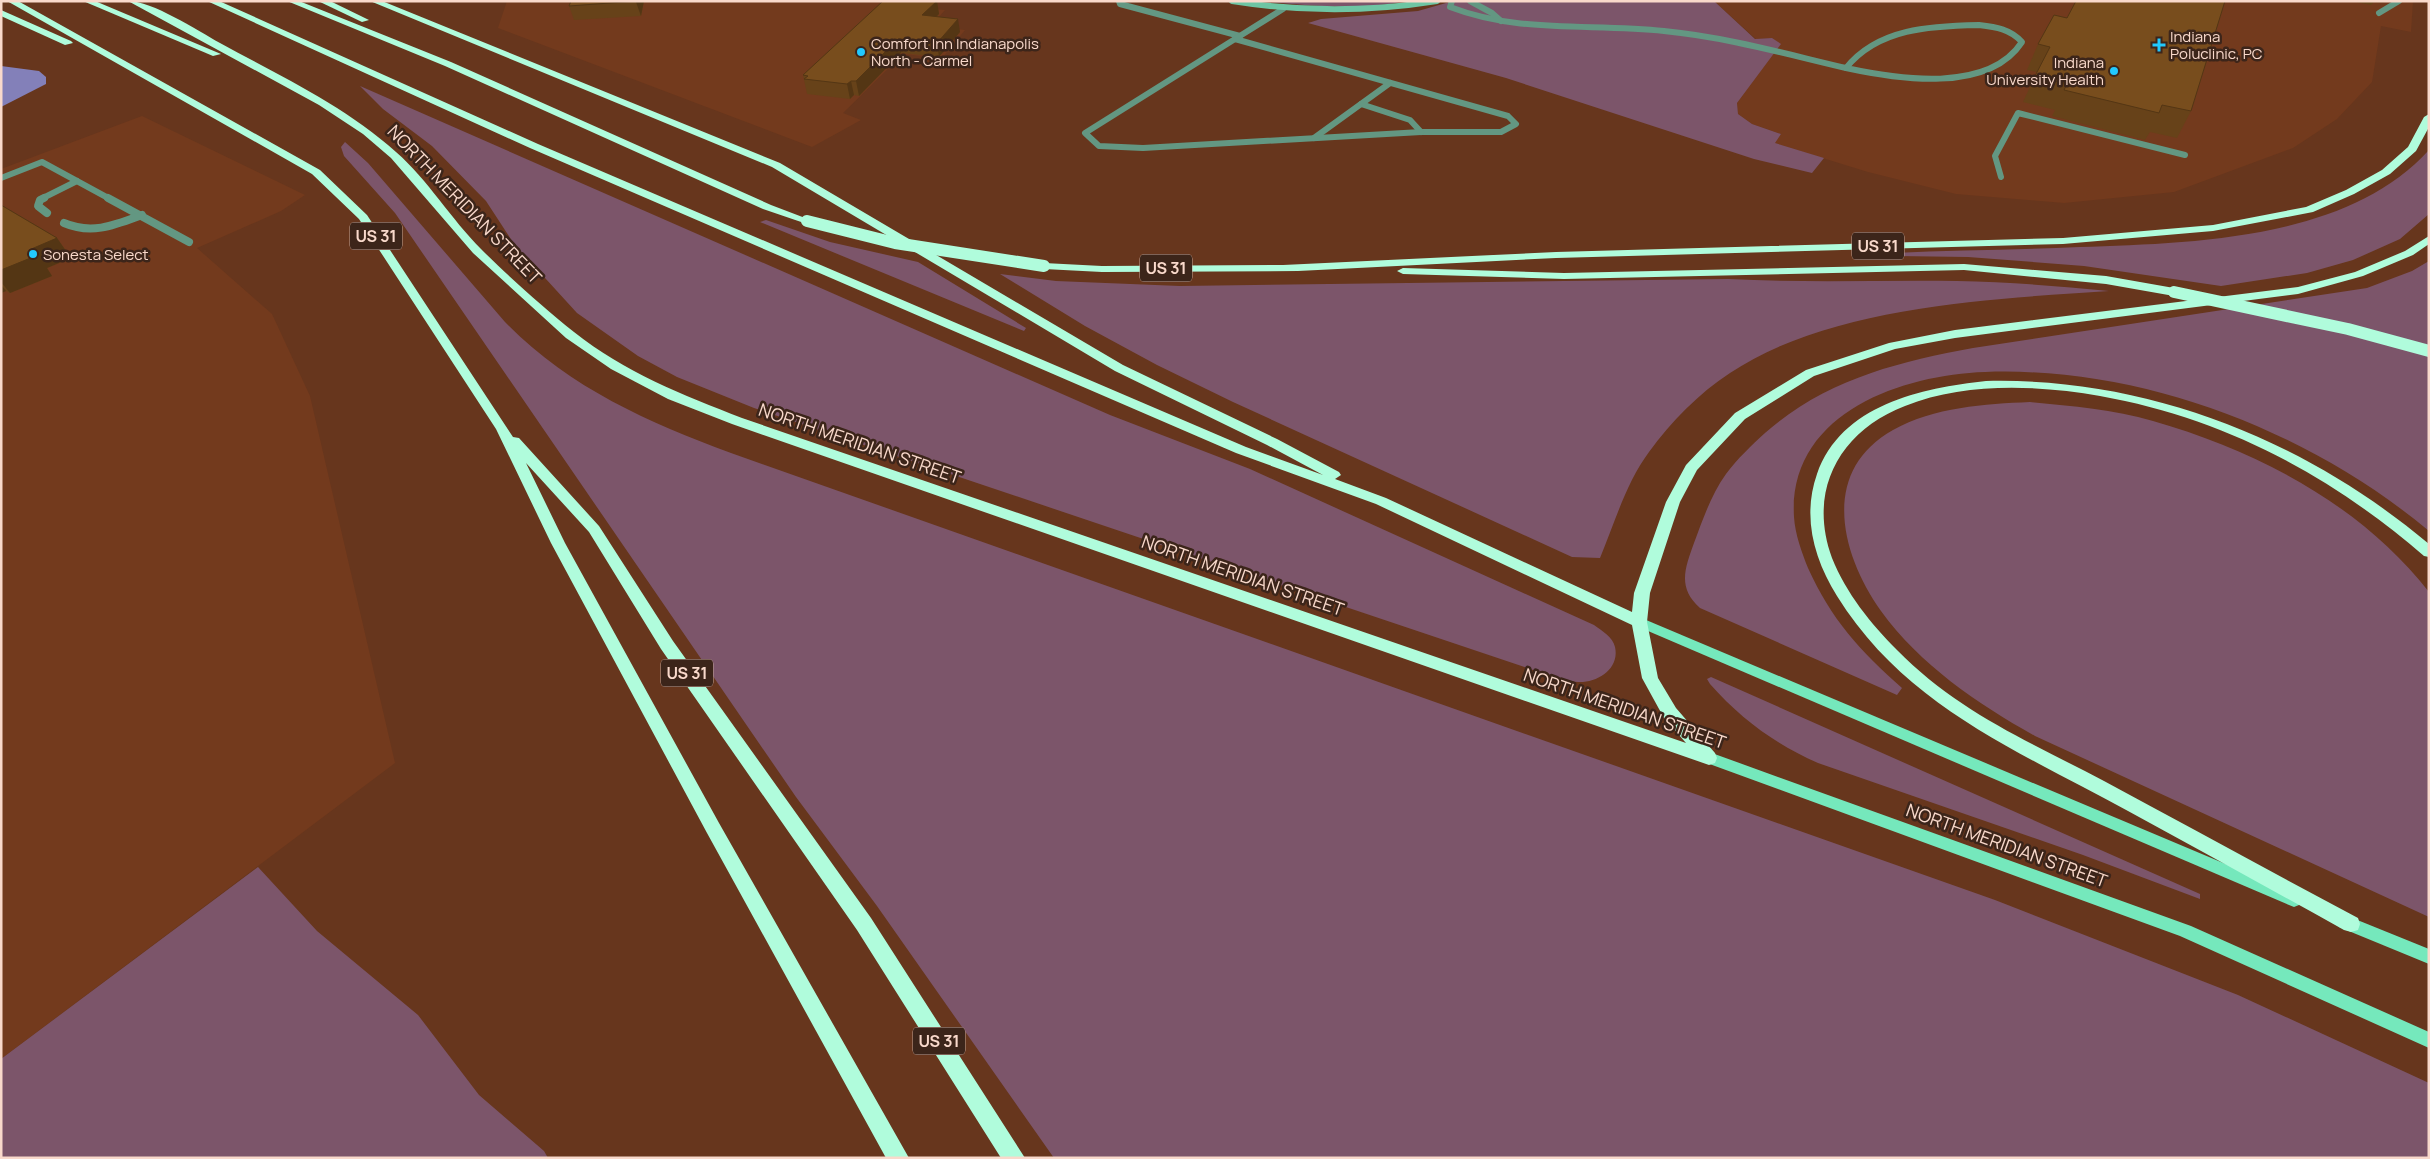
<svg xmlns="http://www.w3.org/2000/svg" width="2430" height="1159" viewBox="0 0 2430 1159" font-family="Manrope,sans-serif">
<rect width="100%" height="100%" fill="#67361d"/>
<g fill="#733a1d">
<path d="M 507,1 L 928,1 L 922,8 L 945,10 L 931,26 L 965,30 L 942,58 L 903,54 L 843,113 L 861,120 L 812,147 L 498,28 Z"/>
<path d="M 1714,1 L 2413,1 L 2411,32 L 2381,26 L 2372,82 L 2337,119 L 2293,148 L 2174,192 L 2064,203 L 1956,194 L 1868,172 L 1774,143 L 1781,134 L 1752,124 L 1738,114 L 1737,103 L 1780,44 L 1772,38 L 1756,39 Z"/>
<path d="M 142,116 L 305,195 L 281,211 L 197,248 L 272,314 L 310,396 L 395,763 L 1,1059 L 1,169 Z"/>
</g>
<g fill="#7c556a">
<path d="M 1260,1 L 1406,1 C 1359,11 1309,6 1260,1 Z"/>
<path d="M 1453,1 L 1714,1 L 1755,39 L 1772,38 L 1781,44 L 1737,103 L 1738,114 L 1752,124 L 1781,134 L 1775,143 L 1824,158 L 1812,173 L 1754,159 L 1506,78 L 1308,23 L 1321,19 L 1418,11 Z"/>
<path d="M 360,86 L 1110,415 L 1250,469 L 1594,625 C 1602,631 1613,637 1615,647 C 1620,669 1597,683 1578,682 C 1569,682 1559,678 1551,676 L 754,408 L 677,377 L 638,356 L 577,313 L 514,244 L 486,201 L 432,146 L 383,109 Z"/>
<path d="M 345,142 L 368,163 L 505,322 C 568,387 647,422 731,453 L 1995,900 L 2238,995 L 2429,1083 L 2429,1158 L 1054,1158 L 877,906 L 796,797 L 395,213 L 344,156 L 341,147 Z"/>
<path d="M 2429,150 L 2429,214 L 2400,239 L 2353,260 L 2307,273 L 2221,286 L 2084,266 L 1968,257 L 1896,256 L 1894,253 C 1956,250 2018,250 2080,247 C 2192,243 2348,240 2429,150 Z"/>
<path d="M 766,220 L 830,242 L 918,262 L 1026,328 L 1024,331 L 760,222 Z"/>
<path d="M 2429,261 L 2429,531 C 2309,431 2142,366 1985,372 C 1900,375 1788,414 1794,517 C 1795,534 1802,553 1808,568 C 1831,619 1860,651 1902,688 L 1897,695 L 1700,608 C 1677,588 1685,568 1694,543 C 1703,519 1711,495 1726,474 C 1737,459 1752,445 1765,433 C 1825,380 1897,362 1973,348 L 2367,288 L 2412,271 Z"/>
<path d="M 1000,274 L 1056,281 L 1180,286 L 1728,279 C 1805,283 1881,280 1957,281 C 2008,282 2059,286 2109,291 C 1991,299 1830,306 1730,373 C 1699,393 1671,422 1649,452 C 1626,483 1615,522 1600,558 L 1572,557 L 1233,402 L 1157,365 L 1085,326 Z"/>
<path d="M 2030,402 C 2071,406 2113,409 2153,421 C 2258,451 2361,505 2429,592 L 2429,917 L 2035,736 C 1978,704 1920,665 1881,611 C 1840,553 1820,471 1893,430 C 1934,407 1985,404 2030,402 Z"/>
<path d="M 1711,677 L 2200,894 L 2200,899 L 2083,855 L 1818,763 C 1775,744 1741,719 1710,684 L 1707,679 Z"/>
<path d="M 258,867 L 317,931 L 418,1015 L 479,1095 L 544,1151 L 548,1158 L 1,1158 L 1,1059 Z"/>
</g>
<path fill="#8380b9" d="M 1,66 L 39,71 L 46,77 L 46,84 L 1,107 Z"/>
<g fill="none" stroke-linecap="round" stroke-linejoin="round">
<g stroke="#639782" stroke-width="6">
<path d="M 1119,1 L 1120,4 L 1240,36"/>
<path d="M 1452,1 L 1450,7 C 1520,34 1591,23 1664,31 C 1726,37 1786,54 1846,68"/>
<path d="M 1470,1 L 1492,13 L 1501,21"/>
<path d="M 2379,13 L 2399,1"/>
<path d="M 1979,25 C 1996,27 2010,29 2022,42 C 1988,94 1897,79 1846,68 C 1878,28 1931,26 1979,25 Z"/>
<path d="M 1235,39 L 1508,116 L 1516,124 L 1501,132 L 1421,132 L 1143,148 L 1099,146 L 1085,133 Z"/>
<path d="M 1235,39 L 1283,9"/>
<path d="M 1361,104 L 1410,120 L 1421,132"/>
<path d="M 1314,138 L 1390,83"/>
<path d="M 2001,177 L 1995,156 L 2018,113 L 2185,155"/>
<path d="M 1,178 L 42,162 L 110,199"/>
<path d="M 41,199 L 77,181"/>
</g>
<g stroke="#639782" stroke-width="8">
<path d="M 44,198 L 40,200 L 38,206 L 47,213"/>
<path d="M 108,198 L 189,242"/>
<path d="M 64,223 C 92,235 115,225 142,215"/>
</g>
<path stroke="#6ec5a3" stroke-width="6" d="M 1232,1 C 1301,12 1368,12 1437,1"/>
<g fill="#75e8bc" fill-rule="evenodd">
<path d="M 1639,617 L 2299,895 L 2302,900 L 2299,905 L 2294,907 L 2289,905 L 1634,625 L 1633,622 L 1634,619 Z"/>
<path d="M 1709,752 L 2191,926 L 2429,1032 L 2429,1048 L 2180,936 L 1704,762 L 1702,758 L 1704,754 Z"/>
<path d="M 2345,915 L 2429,949 L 2429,964 L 2339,927 L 2337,922 L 2339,917 Z"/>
</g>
<g fill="#b0fcdc" fill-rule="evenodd">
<path d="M 7,1 L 18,1 L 320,170 L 367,215 L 513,437 L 519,438 L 599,526 L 673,641 L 871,918 L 1025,1158 L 1001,1158 L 857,930 L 661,649 L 589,532 L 526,463 L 565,543 L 719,823 L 909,1158 L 886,1158 L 707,833 L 551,543 L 496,429 L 359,219 L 312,174 Z"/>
<path d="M 83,1 L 95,1 L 221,54 L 213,56 Z"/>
<path d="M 128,1 C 152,1 197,30 220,43 C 280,76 345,106 396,152 C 428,180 451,219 481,249 C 508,276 544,308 574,332 C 624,372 683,395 742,418 L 1686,743 L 1664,718 L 1642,678 L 1632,625 L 1376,504 L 1236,453 L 530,148 L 207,1 L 219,1 L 538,144 L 1246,447 L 1323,475 L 1267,445 L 1115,371 L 772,167 L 370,1 L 382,1 L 780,163 L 1123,365 L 1277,439 L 1339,472 L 1341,475 L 1335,479 L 1386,498 L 1632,612 L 1634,593 L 1666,502 L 1686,465 L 1735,413 L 1806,370 L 1889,343 L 1955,330 L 2298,287 L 2355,272 L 2405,251 L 2429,236 L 2429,244 L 2413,255 L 2363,276 L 2298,294 L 1955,338 L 1895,349 L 1814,376 L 1745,419 L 1697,470 L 1680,502 L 1650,593 L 1647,622 L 1658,678 L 1676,708 L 1715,753 L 1717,758 L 1715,763 L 1709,765 L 732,424 L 668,399 L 611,369 L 566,338 L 473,253 L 391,158 L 363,134 L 319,105 Z"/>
<path d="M 287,1 L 299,1 L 451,62 L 771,205 L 813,221 L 807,224 L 763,209 L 445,66 Z"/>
<path d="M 318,1 L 330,1 L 369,20 L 362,22 Z"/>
<path d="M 1,10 L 71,41 L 73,43 L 65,45 L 1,16 Z"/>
<path d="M 2429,114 L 2429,127 L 2416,151 L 2390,174 L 2354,194 L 2313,212 L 2213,231 L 2063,244 L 1556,258 L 1298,271 L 1102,272 L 1044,269 L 1038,266 L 1044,263 L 1102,266 L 1283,265 L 1556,252 L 2063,238 L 2213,225 L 2306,207 L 2346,190 L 2382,170 L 2408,147 L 2424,117 Z"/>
<path d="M 1964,264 L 2106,276 L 2174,288 L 2180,292 L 2174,296 L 2106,284 L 1964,270 L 1564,279 L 1403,274 L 1397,271 L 1403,268 L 1564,273 Z"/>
<path d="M 1986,381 C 2148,377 2305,440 2429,544 L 2429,557 L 2424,556 C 2329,474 2223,418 2100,396 C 2038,385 1964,382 1905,406 C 1840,431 1807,490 1832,558 C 1846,593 1871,624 1897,650 C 1958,712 2028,741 2104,781 C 2188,826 2273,873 2358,918 L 2360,924 L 2358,930 L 2351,932 L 2344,930 C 2272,890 2200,850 2128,811 C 2019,751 1906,707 1837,596 C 1814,559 1802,517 1817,474 C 1841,405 1921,388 1986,381 Z"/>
</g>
<g stroke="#b0fcdc" stroke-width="12">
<path d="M 807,221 L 895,243 L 1044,266"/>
<path d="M 2174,292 L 2348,329 L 2429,351"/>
</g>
</g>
<g fill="#674219">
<path d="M 571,1 L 644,1 L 641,16 L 574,20 L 569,6 Z"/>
<path d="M 883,1 L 937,1 L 939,14 L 937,17 L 960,32 L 939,57 L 901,53 L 859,96 L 854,95 L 850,99 L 807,94 L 803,75 Z"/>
<path d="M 2351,1 L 2384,1 L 2383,3 L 2374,2 L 2371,5 Z"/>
<path d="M 2054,15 L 2191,111 L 2177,138 L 2150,132 L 2145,140 L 2052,116 L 2055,110 L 2023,102 L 2037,72 L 2027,70 L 2038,44 Z"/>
<path d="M 1,205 L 57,238 L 71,258 L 47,268 L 52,276 L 10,293 L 6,291 L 1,293 Z"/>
</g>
<g fill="#543614">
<path d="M 644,1 L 641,16 L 636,2 Z"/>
<path d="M 933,1 L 937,1 L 939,14 L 924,29 L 922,15 Z"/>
<path d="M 958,19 L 960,32 L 939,57 L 937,43 Z"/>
<path d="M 898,39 L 901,53 L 859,96 L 856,81 Z"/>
<path d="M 851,81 L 854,95 L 850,99 L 847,84 Z"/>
<path d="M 57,238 L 71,258 L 47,268 L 52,276 L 10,293 L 1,282 L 1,270 L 29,250 Z"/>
<path d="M 1,285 L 6,291 L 1,293 Z"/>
</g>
<g fill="#784d1d" stroke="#543614">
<path d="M 571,1 L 637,1 L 569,6 Z"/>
<path d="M 883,1 L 937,1 L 922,15 L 958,19 L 937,43 L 898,39 L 856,81 L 851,81 L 847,84 L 804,79 L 808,76 L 803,75 Z"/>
<path d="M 2076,1 L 2225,1 L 2191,111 L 2162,105 L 2159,113 L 2064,90 L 2067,84 L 2035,76 L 2050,47 L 2038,44 L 2054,15 L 2067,18 Z"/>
<path d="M 1,205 L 57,238 L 29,250 L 38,255 L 1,270 Z"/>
</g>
<g fill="#22c9fe" stroke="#3c251a" stroke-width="2">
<path d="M2156.5 37.5h5v5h5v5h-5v5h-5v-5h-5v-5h5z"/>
<circle cx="861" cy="52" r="5"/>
<circle cx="2114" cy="71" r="5"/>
<circle cx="33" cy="254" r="5"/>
</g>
<g text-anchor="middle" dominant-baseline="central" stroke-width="5" stroke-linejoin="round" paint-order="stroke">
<g font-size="15" fill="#f9d9cb" stroke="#3c251a" text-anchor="start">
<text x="2170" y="36">Indiana<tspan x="2170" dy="17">Poluclinic, PC</tspan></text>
<text x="871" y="43">Comfort Inn Indianapolis<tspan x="871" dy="17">North - Carmel</tspan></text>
<text x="2104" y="62" text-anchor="end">Indiana<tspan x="2104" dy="17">University Health</tspan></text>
<text x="43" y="254">Sonesta Select</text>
</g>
<g fill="#3c251a" stroke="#c0a396" stroke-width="1">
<rect x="350" y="222.5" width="52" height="27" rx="4"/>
<rect x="1852" y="232.5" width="52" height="27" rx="4"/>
<rect x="1140" y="254.5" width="52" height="27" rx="4"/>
<rect x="661" y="659.5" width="52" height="27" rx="4"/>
<rect x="913" y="1027.5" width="52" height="27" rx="4"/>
</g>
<g font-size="16" font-weight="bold" fill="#f9d9cb">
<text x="376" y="236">US 31</text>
<text x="1878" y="246">US 31</text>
<text x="1166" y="268">US 31</text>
<text x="687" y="673">US 31</text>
<text x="939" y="1041">US 31</text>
</g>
<g font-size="18" fill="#f9d9cb" stroke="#3c251a">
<text transform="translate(465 204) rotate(46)">NORTH MERIDIAN STREET</text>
<text transform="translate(860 443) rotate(19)">NORTH MERIDIAN STREET</text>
<text transform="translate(1243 575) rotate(19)">NORTH MERIDIAN STREET</text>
<text transform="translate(1625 708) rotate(19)">NORTH MERIDIAN STREET</text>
<text transform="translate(2007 845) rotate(20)">NORTH MERIDIAN STREET</text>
</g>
</g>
<rect width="2430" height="1159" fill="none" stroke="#f9d9cb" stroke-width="5"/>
</svg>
